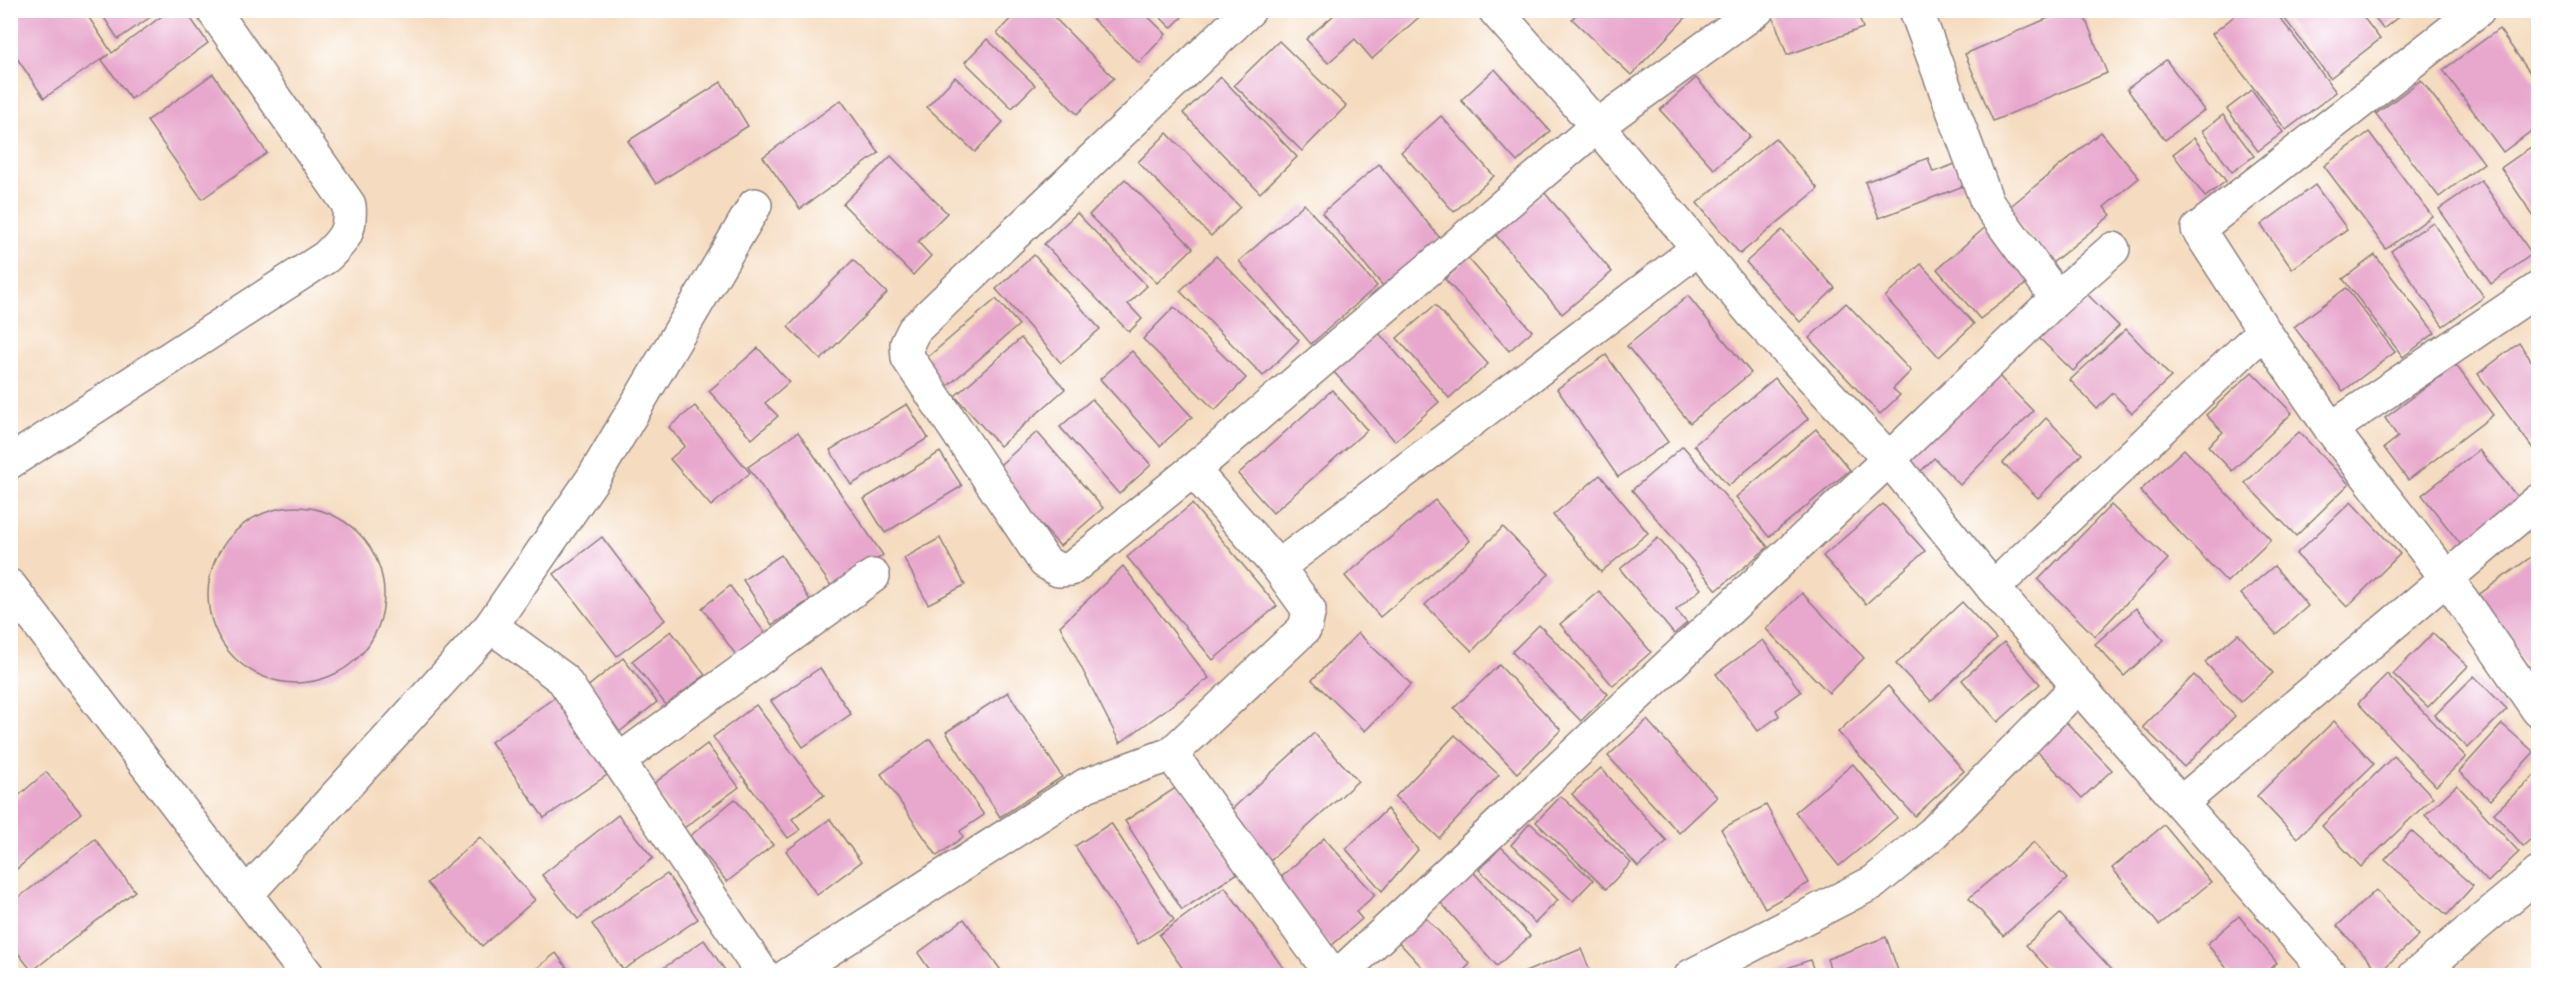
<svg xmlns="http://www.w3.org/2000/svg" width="2549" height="986" viewBox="0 0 2549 986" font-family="'EB Garamond',serif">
<rect width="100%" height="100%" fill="#fff"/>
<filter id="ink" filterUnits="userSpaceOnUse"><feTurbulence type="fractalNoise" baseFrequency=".0167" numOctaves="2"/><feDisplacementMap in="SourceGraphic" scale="12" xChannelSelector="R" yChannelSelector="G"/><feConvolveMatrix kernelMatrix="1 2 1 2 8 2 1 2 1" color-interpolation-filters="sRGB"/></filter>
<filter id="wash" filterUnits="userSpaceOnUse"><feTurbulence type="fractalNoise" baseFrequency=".008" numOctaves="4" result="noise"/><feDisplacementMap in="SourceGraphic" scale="24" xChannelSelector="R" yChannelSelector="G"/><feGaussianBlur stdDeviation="1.35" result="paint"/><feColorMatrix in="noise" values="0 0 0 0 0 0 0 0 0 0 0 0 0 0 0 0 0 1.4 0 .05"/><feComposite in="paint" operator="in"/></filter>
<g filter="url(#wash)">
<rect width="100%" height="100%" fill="#f5dbbf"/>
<g id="blocks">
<g fill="#e8a8cd">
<path d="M 10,10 L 84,10 L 112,53 L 170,10 L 185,10 L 208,43 L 131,99 L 102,60 L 109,54 L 44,98 L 10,48 Z"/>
<path d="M 99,10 L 161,10 L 118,39 Z"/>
<path d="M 887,10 L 901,10 L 889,16 Z"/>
<path d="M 1019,10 L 1047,10 L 1114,78 L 1077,114 L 997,33 Z"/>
<path d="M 1083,10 L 1141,10 L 1166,34 L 1139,63 Z"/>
<path d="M 1153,10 L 1178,10 L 1184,15 L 1171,28 Z"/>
<path d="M 1340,10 L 1427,10 L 1372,59 L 1355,39 L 1328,63 L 1306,39 Z"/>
<path d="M 1580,10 L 1693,10 L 1631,75 L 1572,19 Z"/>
<path d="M 1856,10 L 1863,28 L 1787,55 L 1771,11 Z"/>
<path d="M 2067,10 L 2082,10 L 2107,73 L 1993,121 L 1965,54 Z"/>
<path d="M 2242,10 L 2274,10 L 2336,92 L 2286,130 L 2212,34 Z"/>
<path d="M 2278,10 L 2358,10 L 2380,39 L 2330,78 Z"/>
<path d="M 2369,10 L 2407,10 L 2383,29 Z"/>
<path d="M 2499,29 L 2538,84 L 2538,126 L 2503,152 L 2443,70 Z"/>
<path d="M 987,39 L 1035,85 L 1012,108 L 965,62 Z"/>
<path d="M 1279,41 L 1346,106 L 1302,151 L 1234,85 Z"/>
<path d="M 2166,60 L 2204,110 L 2165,140 L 2127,89 Z"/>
<path d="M 1495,69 L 1550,131 L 1517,162 L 1461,100 Z"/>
<path d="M 213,74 L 267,153 L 202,199 L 147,121 Z"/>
<path d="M 955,77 L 1003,122 L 975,152 L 927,107 Z"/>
<path d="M 1221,77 L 1297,157 L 1260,193 L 1183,113 Z"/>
<path d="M 1696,78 L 1750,137 L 1714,169 L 1660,110 Z"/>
<path d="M 2421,80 L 2484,163 L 2439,197 L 2376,114 Z"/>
<path d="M 721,82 L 748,126 L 656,184 L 628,141 Z"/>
<path d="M 2252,90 L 2283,132 L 2258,151 L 2227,109 Z"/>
<path d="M 841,100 L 879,153 L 800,209 L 763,157 Z"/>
<path d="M 2223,115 L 2254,156 L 2232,172 L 2202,131 Z"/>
<path d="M 1441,116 L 1494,176 L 1454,212 L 1401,152 Z"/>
<path d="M 2101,132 L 2139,178 L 2104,207 L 2111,215 L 2052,263 L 2007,209 Z"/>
<path d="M 2369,132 L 2432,216 L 2386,249 L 2324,166 Z"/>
<path d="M 1167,133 L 1240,207 L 1211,236 L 1138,162 Z"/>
<path d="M 1775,138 L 1818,189 L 1740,254 L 1697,203 Z"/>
<path d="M 2194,138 L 2226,181 L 2205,197 L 2173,154 Z"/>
<path d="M 2538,142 L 2538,223 L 2501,168 Z"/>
<path d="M 891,156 L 947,213 L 918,242 L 931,256 L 913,275 L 843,204 Z"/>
<path d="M 1928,158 L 1933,172 L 1958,163 L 1966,185 L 1879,218 L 1865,182 Z"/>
<path d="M 1379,164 L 1440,238 L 1383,286 L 1322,213 Z"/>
<path d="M 1125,179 L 1193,248 L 1157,283 L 1089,215 Z"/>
<path d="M 2481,180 L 2532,254 L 2491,284 L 2439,209 Z"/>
<path d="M 2315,185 L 2347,229 L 2292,269 L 2261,225 Z"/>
<path d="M 1544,192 L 1612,272 L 1562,314 L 1495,234 Z"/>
<path d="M 1304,204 L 1377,286 L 1311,344 L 1239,261 Z"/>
<path d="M 1077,213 L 1147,286 L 1128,304 L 1142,319 L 1129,332 L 1044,244 Z"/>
<path d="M 2433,222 L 2484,297 L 2443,326 L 2391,251 Z"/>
<path d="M 1988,225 L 2031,280 L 1980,319 L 1937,269 Z"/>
<path d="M 1782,230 L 1835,288 L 1800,322 L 1746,262 Z"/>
<path d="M 1034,255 L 1100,329 L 1061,363 L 996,289 Z"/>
<path d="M 2375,255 L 2435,333 L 2403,357 L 2343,279 Z"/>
<path d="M 1216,256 L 1299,340 L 1263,376 L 1180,291 Z"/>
<path d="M 1468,258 L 1532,331 L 1509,351 L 1445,279 Z"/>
<path d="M 853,260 L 887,293 L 821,360 L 788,327 Z"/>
<path d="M 1921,264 L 1974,324 L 1939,357 L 1885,297 Z"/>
<path d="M 2080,287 L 2119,326 L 2073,371 L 2034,333 Z"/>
<path d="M 2346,288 L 2395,352 L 2343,391 L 2294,327 Z"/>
<path d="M 1688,296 L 1751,373 L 1690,423 L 1627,346 Z"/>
<path d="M 996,299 L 1019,325 L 944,389 L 922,362 Z"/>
<path d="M 1846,303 L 1911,371 L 1893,389 L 1900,395 L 1880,414 L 1809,338 Z"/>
<path d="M 1435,305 L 1488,364 L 1449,398 L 1397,338 Z"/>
<path d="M 1174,307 L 1246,378 L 1215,410 L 1143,339 Z"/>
<path d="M 2126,329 L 2171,377 L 2132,413 L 2113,393 L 2097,409 L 2070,380 Z"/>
<path d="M 1378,332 L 1439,402 L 1395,441 L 1333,371 Z"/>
<path d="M 1021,338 L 1065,389 L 1000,446 L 955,396 Z"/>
<path d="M 2519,343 L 2538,370 L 2538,446 L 2534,450 L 2478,374 Z"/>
<path d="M 758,348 L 789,382 L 765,403 L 778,416 L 752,439 L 709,391 Z"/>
<path d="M 1132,351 L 1192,417 L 1160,446 L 1100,379 Z"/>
<path d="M 1606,355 L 1668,442 L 1618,477 L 1557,389 Z"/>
<path d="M 2456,365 L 2493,415 L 2408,480 L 2384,448 L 2398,437 L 2385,418 Z"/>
<path d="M 1990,367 L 2033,411 L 1960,485 L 1934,458 L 1914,478 L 1897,461 Z"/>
<path d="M 2252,372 L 2292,413 L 2232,471 L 2208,446 L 2223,432 L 2206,415 Z"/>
<path d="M 1775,378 L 1808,419 L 1728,486 L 1694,445 Z"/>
<path d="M 1332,390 L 1367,430 L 1273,513 L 1238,474 Z"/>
<path d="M 1092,399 L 1151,465 L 1119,494 L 1060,427 Z"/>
<path d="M 907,404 L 928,438 L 851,485 L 830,450 Z"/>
<path d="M 695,406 L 750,473 L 711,506 L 670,459 L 685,446 L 669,427 Z"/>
<path d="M 2046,418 L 2082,454 L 2038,498 L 2003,463 Z"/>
<path d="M 1816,429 L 1850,470 L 1769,537 L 1736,497 Z"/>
<path d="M 798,432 L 883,555 L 834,590 L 748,467 Z"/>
<path d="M 1037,432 L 1103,508 L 1060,546 L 993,471 Z"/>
<path d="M 2299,432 L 2349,484 L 2296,536 L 2245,483 Z"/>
<path d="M 1683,446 L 1768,547 L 1717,590 L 1632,490 Z"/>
<path d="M 2184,449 L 2271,540 L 2227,582 L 2140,491 Z"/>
<path d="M 2479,450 L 2523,504 L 2465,550 L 2422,495 Z"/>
<path d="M 940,452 L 962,486 L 885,533 L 864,499 Z"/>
<path d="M 1600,475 L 1648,533 L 1601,572 L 1553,515 Z"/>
<path d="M 1435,500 L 1470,541 L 1380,617 L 1345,576 Z"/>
<path d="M 2351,502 L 2400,554 L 2347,607 L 2296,554 Z"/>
<path d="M 1192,504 L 1277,606 L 1213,660 L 1127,557 Z"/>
<path d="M 1883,504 L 1925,551 L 1866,604 L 1823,556 Z"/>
<path d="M 2111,505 L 2168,559 L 2095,636 L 2038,580 Z"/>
<circle cx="296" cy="595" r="88"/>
<path d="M 1503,527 L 1549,574 L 1472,651 L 1425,605 Z"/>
<path d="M 602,537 L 665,620 L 617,656 L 554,574 Z"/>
<path d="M 940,538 L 965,585 L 928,604 L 904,558 Z"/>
<path d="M 1658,538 L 1701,589 L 1676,610 L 1687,623 L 1674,634 L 1620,569 Z"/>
<path d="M 2538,552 L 2538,683 L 2477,596 Z"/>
<path d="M 781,555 L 810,600 L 772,625 L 743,580 Z"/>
<path d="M 1123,566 L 1209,678 L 1120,743 L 1060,626 Z"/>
<path d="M 2274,566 L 2308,606 L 2276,634 L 2241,594 Z"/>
<path d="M 730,586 L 765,633 L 736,655 L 702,608 Z"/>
<path d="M 1599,591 L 1651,652 L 1613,686 L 1560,624 Z"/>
<path d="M 1802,593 L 1864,658 L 1829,693 L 1766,629 Z"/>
<path d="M 1962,602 L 1996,639 L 1931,701 L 1896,664 Z"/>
<path d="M 2136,608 L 2164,640 L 2124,676 L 2095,644 Z"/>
<path d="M 1539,625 L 1608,694 L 1581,721 L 1512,652 Z"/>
<path d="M 671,631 L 705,675 L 666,705 L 632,661 Z"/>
<path d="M 1358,633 L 1411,684 L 1365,731 L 1312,680 Z"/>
<path d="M 2433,633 L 2468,666 L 2428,707 L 2393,674 Z"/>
<path d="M 2238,634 L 2273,673 L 2241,702 L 2205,662 Z"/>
<path d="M 1763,640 L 1801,692 L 1776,710 L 1779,716 L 1758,731 L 1716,674 Z"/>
<path d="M 2004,642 L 2040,684 L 1998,722 L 1962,680 Z"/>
<path d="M 623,658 L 657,702 L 618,733 L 585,689 Z"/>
<path d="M 1499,665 L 1561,730 L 1517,773 L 1454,708 Z"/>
<path d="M 820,668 L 851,714 L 803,747 L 771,701 Z"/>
<path d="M 2387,674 L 2466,757 L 2436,786 L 2358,703 Z"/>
<path d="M 2194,675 L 2235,716 L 2184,767 L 2143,727 Z"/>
<path d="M 2474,676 L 2507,709 L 2468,748 L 2435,715 Z"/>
<path d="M 1888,686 L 1964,771 L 1915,816 L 1838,732 Z"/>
<path d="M 1008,692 L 1062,777 L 1000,817 L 946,732 Z"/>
<path d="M 557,696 L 610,773 L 544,818 L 491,742 Z"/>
<path d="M 756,705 L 824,795 L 792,819 L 800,830 L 788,838 L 713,737 Z"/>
<path d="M 1647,720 L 1717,797 L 1679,833 L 1608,756 Z"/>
<path d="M 2064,720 L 2112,770 L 2082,798 L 2034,748 Z"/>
<path d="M 2334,721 L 2374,764 L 2297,838 L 2257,796 Z"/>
<path d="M 2502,724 L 2534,752 L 2490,800 L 2459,772 Z"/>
<path d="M 1314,733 L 1358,781 L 1271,860 L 1228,813 Z"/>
<path d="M 1455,735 L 1499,775 L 1439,838 L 1395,797 Z"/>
<path d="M 930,739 L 984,815 L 960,831 L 963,837 L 937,856 L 881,774 Z"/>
<path d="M 707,744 L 739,787 L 684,828 L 652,785 Z"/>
<path d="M 2394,756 L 2433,797 L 2361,867 L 2322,826 Z"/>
<path d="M 1853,764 L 1897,818 L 1839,866 L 1795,812 Z"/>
<path d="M 1601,768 L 1667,841 L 1638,867 L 1572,794 Z"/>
<path d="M 46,772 L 81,813 L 10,875 L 10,803 Z"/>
<path d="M 2538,772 L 2538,833 L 2523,846 L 2494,813 Z"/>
<path d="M 1180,785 L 1238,873 L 1182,910 L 1125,821 Z"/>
<path d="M 2457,785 L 2519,852 L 2488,882 L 2425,815 Z"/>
<path d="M 1561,796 L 1631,863 L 1606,889 L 1536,822 Z"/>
<path d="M 735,799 L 773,845 L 727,882 L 690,836 Z"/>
<path d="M 1766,805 L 1809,883 L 1765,908 L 1721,829 Z"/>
<path d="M 1387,809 L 1418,850 L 1382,891 L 1346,849 Z"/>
<path d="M 618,815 L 653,858 L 578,919 L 542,875 Z"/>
<path d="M 830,819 L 861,862 L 817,895 L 786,851 Z"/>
<path d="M 1111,823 L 1174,920 L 1138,944 L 1075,846 Z"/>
<path d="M 1530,823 L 1593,880 L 1573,901 L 1511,845 Z"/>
<path d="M 2164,825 L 2211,882 L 2159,925 L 2112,868 Z"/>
<path d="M 2411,831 L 2473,886 L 2447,915 L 2385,860 Z"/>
<path d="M 480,837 L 535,900 L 482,946 L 427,883 Z"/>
<path d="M 1324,838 L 1375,895 L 1356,912 L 1362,919 L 1331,946 L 1275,883 Z"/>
<path d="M 95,839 L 135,891 L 32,971 L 10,943 L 10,904 Z"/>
<path d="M 2034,842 L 2067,879 L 2003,936 L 1969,898 Z"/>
<path d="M 1501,847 L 1558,900 L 1535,923 L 1479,870 Z"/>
<path d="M 1468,866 L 1530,936 L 1497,966 L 1435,896 Z"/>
<path d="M 667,874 L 698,919 L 623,970 L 592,924 Z"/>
<path d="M 1225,887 L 1289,976 L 1188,976 L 1159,935 Z"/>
<path d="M 2376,890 L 2419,935 L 2380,972 L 2337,926 Z"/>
<path d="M 1421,913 L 1470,964 L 1458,976 L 1430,976 L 1395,938 Z"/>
<path d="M 2060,914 L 2115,973 L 2112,976 L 2055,976 L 2026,945 Z"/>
<path d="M 2239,916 L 2277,963 L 2262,976 L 2233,976 L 2207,944 Z"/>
<path d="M 964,919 L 1005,976 L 934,976 L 918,953 Z"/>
<path d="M 1886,937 L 1900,976 L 1833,976 L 1827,959 Z"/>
<path d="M 704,940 L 729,976 L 652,976 Z"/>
<path d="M 1581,949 L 1592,975 L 1518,975 Z"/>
<path d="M 556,953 L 573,976 L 527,976 Z"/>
<path d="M 1810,960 L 1816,976 L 1767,976 L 1767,975 Z"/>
</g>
</g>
</g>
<g filter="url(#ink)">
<use href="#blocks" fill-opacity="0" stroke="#8c7e7d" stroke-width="1.5"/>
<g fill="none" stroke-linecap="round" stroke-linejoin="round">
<defs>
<g id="minor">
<path d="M 1495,10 L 1597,126 L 1752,313 L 1889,459 L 1993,588 L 2331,976"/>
<path d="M 1916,10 L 1987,202 L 2057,298"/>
<path d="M 2538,289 L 2331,429 L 2446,577 L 2538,710"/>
<path d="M 2331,429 L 2264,331 L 2198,229 L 2478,10"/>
<path d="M 10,462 L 326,257 C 345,239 351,231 349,205 L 213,10"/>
<path d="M 1193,470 L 1071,569 L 1058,570 L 1045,562 L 908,358 L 907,344 L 914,330 L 1249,10"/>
<path d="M 1278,567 L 1193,470 L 1597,126 L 1757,10"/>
<path d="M 1993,588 L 2264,331"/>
<path d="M 491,626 L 563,679 L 764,976"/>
<path d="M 1171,754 L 1333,976"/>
<path d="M 618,761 L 873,576"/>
<path d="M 2182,802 L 2538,501"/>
<path d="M 246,895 L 491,626 L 594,477 L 755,205"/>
<path d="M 787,976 L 1086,785 L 1171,754 L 1305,628 L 1309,610 L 1278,567 L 1699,248"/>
<path d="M 1338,976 L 1889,459 L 2057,298 L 2113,249"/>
<path d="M 1691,976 L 1874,882 L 1933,833 L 2078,686"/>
<path d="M 2415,976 L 2538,874"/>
</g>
<path id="tertiary" d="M 10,586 L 308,976"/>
</defs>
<use href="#minor" stroke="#8c7e7d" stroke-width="36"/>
<use href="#tertiary" stroke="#8c7e7d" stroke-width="36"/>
<use href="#minor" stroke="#fff" stroke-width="33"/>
<use href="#tertiary" stroke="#fff" stroke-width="33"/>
</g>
</g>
<rect width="2549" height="986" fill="none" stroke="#fff" stroke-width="36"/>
</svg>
